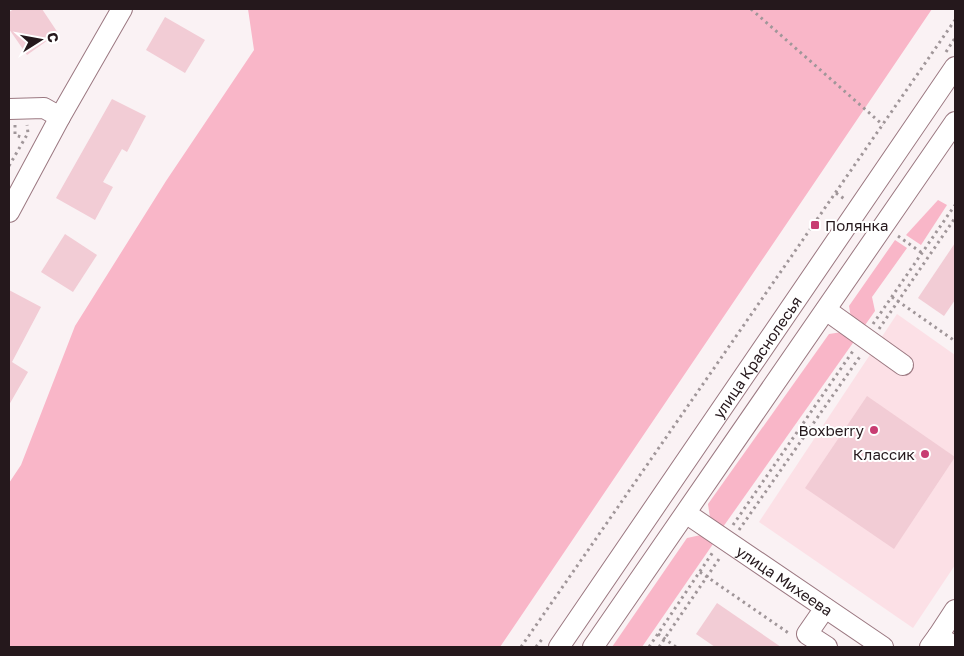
<svg xmlns="http://www.w3.org/2000/svg" width="964" height="656" viewBox="0 0 964 656" font-family="'Golos Text',sans-serif">
<rect width="100%" height="100%" fill="#faf2f4"/>
<path fill="#fce0e6" d="M 897,314 L 955,355 L 955,565 L 913,628 L 759,522 Z"/>
<g fill="#f9b6c8">
<path d="M 248,9 L 932,9 L 500,647 L 9,647 L 9,483 L 21,465 L 75,326 L 166,181 L 254,50 Z"/>
<path d="M 938,200 L 947,205 L 921,245 L 906,235 Z"/>
<path d="M 895,240 L 907,248 L 872,297 L 875,311 L 863,328 L 851,318 L 849,306 Z"/>
<path d="M 842,332 L 855,340 L 723,527 L 710,518 L 708,504 L 829,334 Z"/>
<path d="M 701,535 L 713,544 L 642,647 L 612,647 L 687,538 Z"/>
</g>
<g fill="#f2ccd5">
<path d="M 14,9 L 42,9 L 58,33 L 27,55 L 9,29 L 9,12 Z"/>
<path d="M 165,17 L 205,40 L 185,73 L 146,50 Z"/>
<path d="M 112,99 L 146,116 L 127,152 L 122,149 L 103,182 L 113,187 L 95,220 L 56,198 Z"/>
<path d="M 65,234 L 97,255 L 73,292 L 41,272 Z"/>
<path d="M 955,243 L 955,300 L 944,316 L 918,298 Z"/>
<path d="M 9,290 L 41,307 L 12,362 L 28,372 L 9,405 Z"/>
<path d="M 867,396 L 955,457 L 894,549 L 805,488 Z"/>
<path d="M 717,603 L 781,647 L 715,647 L 696,634 Z"/>
</g>
<g fill="none" stroke-linecap="round" stroke-linejoin="round">
<defs>
<g id="minor">
<path d="M 9,109 L 44,108 L 60,117"/>
<path d="M 9,212 L 60,117 L 122,9"/>
<path d="M 826,310 L 903,365"/>
<path id="s1" d="M 687,514 L 883,647"/>
<path d="M 825,608 L 807,634 L 827,647"/>
<path d="M 938,636 L 955,610"/>
<path id="s2" d="M 559,647 L 955,67"/>
<path d="M 593,647 L 955,122"/>
<path d="M 930,647 L 938,636 L 955,647"/>
</g>
</defs>
<use href="#minor" stroke="#9b7881" stroke-width="22"/>
<g stroke="#a09699" stroke-width="3" stroke-dasharray="2.5 4" stroke-linecap="butt">
<path d="M 751,9 L 883,125"/>
<path d="M 946,52 L 955,38"/>
<path d="M 15,125 L 15,135 L 24,138"/>
<path d="M 9,166 L 28,133 L 27,125"/>
<path d="M 836,193 L 846,200"/>
<path d="M 898,236 L 922,253"/>
<path d="M 892,297 L 955,341"/>
<path d="M 873,324 L 955,205"/>
<path d="M 879,329 L 955,218"/>
<path d="M 733,525 L 853,351"/>
<path d="M 739,530 L 861,355"/>
<path d="M 700,572 L 790,634"/>
<path d="M 658,634 L 676,647"/>
<path d="M 521,647 L 955,20"/>
<path d="M 536,647 L 543,638"/>
<path d="M 649,647 L 713,552"/>
<path d="M 659,647 L 721,556"/>
</g>
<use href="#minor" stroke="#fff" stroke-width="20"/>
</g>
<g fill="#c83d72" stroke="#fff" stroke-width="2">
<rect x="810" y="220" width="10" height="10" rx="2.5"/>
<circle cx="874" cy="430" r="5"/>
<circle cx="925" cy="454" r="5"/>
</g>
<g text-anchor="middle" dominant-baseline="central" stroke-width="4" stroke-linejoin="round" paint-order="stroke">
<g font-size="15" fill="#25181c" stroke="#fff" text-anchor="end">
<text x="825" y="225" text-anchor="start">Полянка</text>
<text x="864" y="430">Boxberry</text>
<text x="915" y="454">Классик</text>
</g>
<g font-size="15" fill="#25181c" stroke="#fff">
<text stroke="none"><textPath href="#s2" startOffset="351">улица Краснолесья</textPath></text>
<text stroke="none"><textPath href="#s1" startOffset="118">улица Михеева</textPath></text>
</g>
</g>
<rect width="964" height="656" fill="none" stroke="#25181c" stroke-width="20"/>
<g transform="translate(40 40) rotate(79)" stroke="#ffffff" stroke-width="4" paint-order="stroke">
<path d="M0-4L9 19L0 12L-9 19Z" fill="#25181c"/>
<text y="-8" font-size="14" font-weight="bold" text-anchor="middle" fill="#25181c">С</text>
</g>
</svg>
